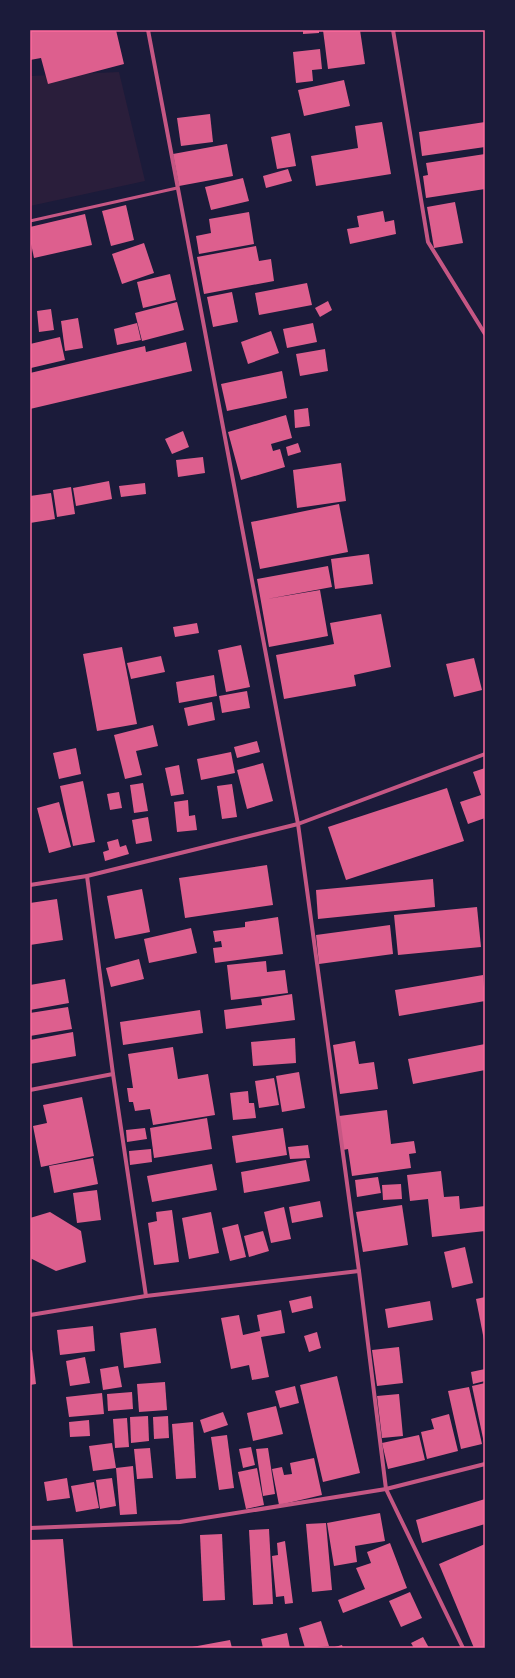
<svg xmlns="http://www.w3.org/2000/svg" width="515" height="1678" viewBox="0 0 515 1678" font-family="'Varela Round',sans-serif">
<rect width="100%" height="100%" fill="#1b1b3a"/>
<path fill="#2a1e3b" d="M 119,72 L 145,181 L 30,206 L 30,76 Z"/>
<g fill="#dd5f8e">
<path d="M 30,30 L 116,30 L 124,64 L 48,84 L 41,58 L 30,60 Z"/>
<path d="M 303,30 L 319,30 L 319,33 L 303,34 Z"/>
<path d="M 323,30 L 360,30 L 365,64 L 328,69 Z"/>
<path d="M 320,49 L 322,69 L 312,70 L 313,81 L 296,83 L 293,52 Z"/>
<path d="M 344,80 L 350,106 L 304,116 L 298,90 Z"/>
<path d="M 210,114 L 213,142 L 181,146 L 177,118 Z"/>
<path d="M 382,122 L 391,174 L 316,186 L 311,156 L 358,148 L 355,126 Z"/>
<path d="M 485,122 L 485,147 L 422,156 L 419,132 Z"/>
<path d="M 290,133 L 296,166 L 277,169 L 271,137 Z"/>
<path d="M 227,144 L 233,176 L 179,186 L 173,154 Z"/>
<path d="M 485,154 L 485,189 L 426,198 L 423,176 L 428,175 L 426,163 Z"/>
<path d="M 288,169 L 292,181 L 266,188 L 263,176 Z"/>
<path d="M 243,178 L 249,201 L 211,210 L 205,187 Z"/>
<path d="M 455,202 L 463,243 L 434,248 L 427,207 Z"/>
<path d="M 126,205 L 134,240 L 111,246 L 102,211 Z"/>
<path d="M 383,211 L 385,222 L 394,220 L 396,234 L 350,244 L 347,229 L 359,227 L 357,216 Z"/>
<path d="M 249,212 L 254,244 L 199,254 L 196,236 L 211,233 L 209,219 Z"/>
<path d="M 85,214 L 92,245 L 34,258 L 30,239 L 30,227 Z"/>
<path d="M 144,243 L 154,273 L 122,284 L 112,254 Z"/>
<path d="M 256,246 L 259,261 L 271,259 L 274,281 L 204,294 L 197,257 Z"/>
<path d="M 170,274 L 176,300 L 143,308 L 137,282 Z"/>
<path d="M 307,283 L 312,305 L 259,315 L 255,293 Z"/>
<path d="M 232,292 L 238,322 L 213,327 L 207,297 Z"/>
<path d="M 328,301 L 332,310 L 320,317 L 315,308 Z"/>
<path d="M 177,302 L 184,330 L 142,341 L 135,313 Z"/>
<path d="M 51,309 L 54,330 L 39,332 L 37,311 Z"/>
<path d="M 78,318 L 83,348 L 65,351 L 61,321 Z"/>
<path d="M 137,323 L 141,340 L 117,345 L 114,329 Z"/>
<path d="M 313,323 L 317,342 L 287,348 L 283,329 Z"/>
<path d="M 271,331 L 279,353 L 248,364 L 241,342 Z"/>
<path d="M 60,337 L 65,360 L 31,368 L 30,344 Z"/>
<path d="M 186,342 L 192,371 L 30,409 L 30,373 L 145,346 L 146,352 Z"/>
<path d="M 325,349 L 328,371 L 300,376 L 296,354 Z"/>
<path d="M 282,371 L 287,398 L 227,411 L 221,384 Z"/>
<path d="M 308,408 L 310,426 L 295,428 L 294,410 Z"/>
<path d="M 286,415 L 292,438 L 271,444 L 273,451 L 280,449 L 285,467 L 241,480 L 228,432 Z"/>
<path d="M 183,431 L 189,447 L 172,454 L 165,439 Z"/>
<path d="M 298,443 L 301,452 L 288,456 L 286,447 Z"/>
<path d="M 203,457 L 205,473 L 178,477 L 176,460 Z"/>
<path d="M 341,463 L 346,501 L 297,508 L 293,470 Z"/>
<path d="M 109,481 L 112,499 L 76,506 L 73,488 Z"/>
<path d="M 145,483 L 146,494 L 121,497 L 119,486 Z"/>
<path d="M 71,487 L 75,514 L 57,517 L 53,490 Z"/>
<path d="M 51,493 L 55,519 L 30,523 L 30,496 Z"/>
<path d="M 339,504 L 348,552 L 260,569 L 251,522 Z"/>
<path d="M 369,554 L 373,584 L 335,589 L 331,559 Z"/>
<path d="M 328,566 L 332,587 L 267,599 L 320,590 L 328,636 L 269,647 L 257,579 Z"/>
<path d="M 381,614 L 391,667 L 354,675 L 356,686 L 284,699 L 276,655 L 334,644 L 330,623 Z"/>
<path d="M 197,623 L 199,633 L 175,637 L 173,627 Z"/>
<path d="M 241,645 L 250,687 L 226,692 L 218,650 Z"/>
<path d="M 122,647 L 137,724 L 97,731 L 83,654 Z"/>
<path d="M 161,656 L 165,672 L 131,679 L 127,663 Z"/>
<path d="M 474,658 L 482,690 L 454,697 L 446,664 Z"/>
<path d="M 214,675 L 217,696 L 179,703 L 176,682 Z"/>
<path d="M 247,691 L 250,708 L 222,713 L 219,696 Z"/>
<path d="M 212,702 L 215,720 L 188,726 L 184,708 Z"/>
<path d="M 153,725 L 158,746 L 136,751 L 142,775 L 125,779 L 114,735 Z"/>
<path d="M 257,741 L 260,752 L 237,758 L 234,747 Z"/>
<path d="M 76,748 L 81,774 L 59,779 L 53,753 Z"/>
<path d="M 231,752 L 235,773 L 201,780 L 197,759 Z"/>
<path d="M 263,763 L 273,801 L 247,809 L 237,770 Z"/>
<path d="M 179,765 L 184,794 L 171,796 L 165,768 Z"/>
<path d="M 485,768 L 485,818 L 468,824 L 460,802 L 481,795 L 473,772 Z"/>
<path d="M 83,781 L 95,842 L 73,846 L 60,786 Z"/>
<path d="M 143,783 L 148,811 L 134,813 L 130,785 Z"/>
<path d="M 232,784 L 237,817 L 222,819 L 217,786 Z"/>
<path d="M 447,788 L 464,841 L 346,880 L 328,827 Z"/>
<path d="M 119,792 L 122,808 L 110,810 L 107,794 Z"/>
<path d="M 188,800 L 189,816 L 195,815 L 197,830 L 177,832 L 174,802 Z"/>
<path d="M 59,802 L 71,847 L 49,853 L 37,808 Z"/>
<path d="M 148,817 L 152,841 L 136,844 L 132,820 Z"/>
<path d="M 118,839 L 120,847 L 126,845 L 129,854 L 105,861 L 103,852 L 109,850 L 107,842 Z"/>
<path d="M 267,865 L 273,905 L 185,918 L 179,878 Z"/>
<path d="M 433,879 L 435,907 L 318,919 L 316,890 Z"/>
<path d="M 142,889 L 150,932 L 115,939 L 107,896 Z"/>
<path d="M 57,899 L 63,940 L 30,945 L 30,903 Z"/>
<path d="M 477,907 L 481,947 L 398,955 L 394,915 Z"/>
<path d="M 278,917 L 283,954 L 215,963 L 213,948 L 222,947 L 221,941 L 215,942 L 213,931 L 245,927 L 245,922 Z"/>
<path d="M 390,925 L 393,954 L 319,964 L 316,935 Z"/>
<path d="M 191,928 L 197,953 L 149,963 L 144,939 Z"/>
<path d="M 139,959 L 144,979 L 111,987 L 106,968 Z"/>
<path d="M 266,961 L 267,972 L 285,970 L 288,993 L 231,1000 L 227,965 Z"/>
<path d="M 483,975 L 485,1001 L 399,1016 L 395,990 Z"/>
<path d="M 65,979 L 69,1003 L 30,1010 L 30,985 Z"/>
<path d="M 292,994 L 295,1020 L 226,1029 L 224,1010 L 262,1005 L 261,999 Z"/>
<path d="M 68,1007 L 72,1029 L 30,1036 L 30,1013 Z"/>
<path d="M 200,1010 L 203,1033 L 123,1045 L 120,1022 Z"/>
<path d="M 73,1032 L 76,1056 L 30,1064 L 30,1040 Z"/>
<path d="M 295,1038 L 296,1063 L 253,1066 L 251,1042 Z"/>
<path d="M 355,1041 L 359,1064 L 374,1062 L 378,1089 L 340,1094 L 333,1045 Z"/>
<path d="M 485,1044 L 485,1070 L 413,1084 L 408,1059 Z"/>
<path d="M 173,1047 L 178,1079 L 208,1074 L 215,1115 L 153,1125 L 150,1109 L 135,1111 L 133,1102 L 129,1102 L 127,1088 L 133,1088 L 128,1054 Z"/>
<path d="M 299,1072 L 305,1108 L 282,1112 L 276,1076 Z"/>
<path d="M 274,1078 L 279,1105 L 259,1108 L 255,1081 Z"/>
<path d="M 248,1091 L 249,1103 L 254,1103 L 256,1118 L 233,1120 L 230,1093 Z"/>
<path d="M 82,1097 L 94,1156 L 41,1167 L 33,1126 L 47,1123 L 43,1105 Z"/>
<path d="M 387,1110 L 391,1144 L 414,1141 L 416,1153 L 409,1154 L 411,1168 L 352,1176 L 348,1149 L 343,1150 L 339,1116 Z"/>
<path d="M 207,1118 L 212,1149 L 154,1158 L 150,1128 Z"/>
<path d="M 145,1128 L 147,1139 L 127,1142 L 126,1130 Z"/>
<path d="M 283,1128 L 287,1155 L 236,1163 L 232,1136 Z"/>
<path d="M 308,1145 L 310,1158 L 290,1159 L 288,1147 Z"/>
<path d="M 151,1149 L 152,1162 L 130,1165 L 129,1151 Z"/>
<path d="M 93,1158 L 98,1184 L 54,1193 L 49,1166 Z"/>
<path d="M 306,1160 L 310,1181 L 244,1193 L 241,1172 Z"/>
<path d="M 212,1164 L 217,1190 L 152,1202 L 147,1176 Z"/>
<path d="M 441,1171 L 444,1197 L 459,1196 L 460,1209 L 485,1206 L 485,1231 L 432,1237 L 428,1199 L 410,1201 L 407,1175 Z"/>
<path d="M 378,1177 L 381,1193 L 357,1197 L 355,1180 Z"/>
<path d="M 401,1184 L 402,1199 L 383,1200 L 382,1185 Z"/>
<path d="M 97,1190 L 101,1220 L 77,1223 L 73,1193 Z"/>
<path d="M 320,1201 L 323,1217 L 292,1223 L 289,1207 Z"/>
<path d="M 402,1205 L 408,1245 L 363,1252 L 356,1212 Z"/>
<path d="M 284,1207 L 291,1239 L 271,1243 L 264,1212 Z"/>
<path d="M 172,1210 L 179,1262 L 154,1265 L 148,1223 L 157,1221 L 156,1212 Z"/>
<path d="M 50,1212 L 81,1231 L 86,1262 L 56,1271 L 30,1258 L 30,1218 Z"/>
<path d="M 211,1212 L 219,1253 L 189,1259 L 182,1218 Z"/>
<path d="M 238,1224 L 246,1257 L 230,1261 L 222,1228 Z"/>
<path d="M 263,1231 L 269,1251 L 249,1257 L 244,1236 Z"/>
<path d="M 465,1247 L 473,1283 L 452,1288 L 444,1252 Z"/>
<path d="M 311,1296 L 313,1308 L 292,1313 L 289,1301 Z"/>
<path d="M 485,1297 L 485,1340 L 484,1340 L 476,1299 Z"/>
<path d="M 430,1301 L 433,1320 L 388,1328 L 385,1309 Z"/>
<path d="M 281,1310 L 285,1333 L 261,1337 L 269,1377 L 252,1380 L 249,1365 L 231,1369 L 221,1318 L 239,1315 L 243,1335 L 260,1331 L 257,1315 Z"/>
<path d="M 93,1326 L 95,1351 L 60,1355 L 57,1330 Z"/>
<path d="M 156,1328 L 161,1363 L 124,1368 L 120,1333 Z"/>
<path d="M 317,1332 L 321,1348 L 309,1352 L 304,1336 Z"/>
<path d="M 399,1347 L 403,1383 L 377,1386 L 372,1350 Z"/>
<path d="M 30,1350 L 32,1350 L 36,1384 L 30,1385 Z"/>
<path d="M 85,1357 L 90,1383 L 70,1386 L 66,1361 Z"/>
<path d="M 118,1366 L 122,1387 L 103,1390 L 100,1369 Z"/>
<path d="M 485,1369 L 485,1381 L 473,1384 L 471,1372 Z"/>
<path d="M 337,1376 L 360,1473 L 323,1482 L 300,1385 Z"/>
<path d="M 165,1382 L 167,1410 L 139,1412 L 137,1384 Z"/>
<path d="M 485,1383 L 485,1442 L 484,1443 L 472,1386 Z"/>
<path d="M 295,1386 L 299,1403 L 280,1408 L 275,1391 Z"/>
<path d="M 469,1387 L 482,1444 L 461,1449 L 448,1391 Z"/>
<path d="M 132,1392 L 133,1409 L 108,1411 L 107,1394 Z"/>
<path d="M 102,1393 L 104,1414 L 69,1417 L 66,1397 Z"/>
<path d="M 399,1394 L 403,1436 L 382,1438 L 377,1396 Z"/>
<path d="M 276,1406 L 283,1434 L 253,1441 L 247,1413 Z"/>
<path d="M 223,1412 L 228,1425 L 204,1433 L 200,1420 Z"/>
<path d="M 449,1414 L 458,1451 L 427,1459 L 421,1432 L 434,1429 L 431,1419 Z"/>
<path d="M 148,1416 L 149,1441 L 131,1443 L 130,1417 Z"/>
<path d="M 168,1416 L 169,1438 L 154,1439 L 153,1417 Z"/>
<path d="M 127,1418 L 129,1447 L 115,1448 L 113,1419 Z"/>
<path d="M 89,1420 L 90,1436 L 70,1437 L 69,1422 Z"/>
<path d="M 193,1422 L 196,1478 L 176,1479 L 172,1424 Z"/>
<path d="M 227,1435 L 234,1488 L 219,1490 L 211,1437 Z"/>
<path d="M 419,1435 L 425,1460 L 388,1469 L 382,1443 Z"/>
<path d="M 112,1443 L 116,1468 L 93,1471 L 89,1446 Z"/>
<path d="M 251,1447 L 255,1465 L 243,1468 L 239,1449 Z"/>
<path d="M 150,1448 L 153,1478 L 137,1479 L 134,1449 Z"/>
<path d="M 268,1448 L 275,1494 L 263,1496 L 256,1449 Z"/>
<path d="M 314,1458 L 322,1495 L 279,1505 L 272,1469 L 282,1467 L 284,1475 L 292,1474 L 290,1463 Z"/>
<path d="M 133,1466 L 137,1514 L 120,1515 L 116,1468 Z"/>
<path d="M 257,1468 L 264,1505 L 246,1509 L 238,1472 Z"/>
<path d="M 67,1478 L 70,1498 L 47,1501 L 44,1482 Z"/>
<path d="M 112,1478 L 116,1506 L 100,1509 L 96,1480 Z"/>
<path d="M 94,1482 L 99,1508 L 76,1512 L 71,1486 Z"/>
<path d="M 485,1499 L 485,1524 L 422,1543 L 416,1520 Z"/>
<path d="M 380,1513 L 385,1541 L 355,1546 L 357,1562 L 334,1566 L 327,1523 Z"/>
<path d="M 326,1523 L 332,1590 L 312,1592 L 306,1524 Z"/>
<path d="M 269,1529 L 273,1604 L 253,1605 L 249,1530 Z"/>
<path d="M 222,1534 L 225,1600 L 203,1601 L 200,1535 Z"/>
<path d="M 63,1539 L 73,1648 L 30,1648 L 30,1540 Z"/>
<path d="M 285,1541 L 293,1603 L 285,1604 L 284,1596 L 276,1597 L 272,1556 L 278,1555 L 277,1543 Z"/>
<path d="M 390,1543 L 407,1588 L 343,1613 L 338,1600 L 365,1589 L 356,1568 L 371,1563 L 367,1552 Z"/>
<path d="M 485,1544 L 485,1648 L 474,1648 L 439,1564 Z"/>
<path d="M 410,1592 L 422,1618 L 401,1627 L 389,1601 Z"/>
<path d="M 321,1621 L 329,1646 L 305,1648 L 299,1628 Z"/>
<path d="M 287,1633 L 290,1648 L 263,1648 L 261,1639 Z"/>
<path d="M 423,1637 L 429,1648 L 414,1648 L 411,1643 Z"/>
<path d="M 230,1640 L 232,1648 L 192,1648 L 192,1647 Z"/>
<path d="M 342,1645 L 343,1648 L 331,1648 Z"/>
</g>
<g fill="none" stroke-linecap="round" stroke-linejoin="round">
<path stroke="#c65784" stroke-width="3" d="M 30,221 L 177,188"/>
<g stroke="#c65784" stroke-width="4">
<path d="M 148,30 L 298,824 L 359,1271 L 386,1489 L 463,1648"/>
<path d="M 393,30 L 428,242 L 485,334"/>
<path d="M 87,876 L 113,1074 L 146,1296"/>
<path d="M 30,885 L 87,876 L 298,824 L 485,754"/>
<path d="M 30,1090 L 113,1074"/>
<path d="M 30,1315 L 146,1296 L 359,1271"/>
<path d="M 30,1528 L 180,1522 L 386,1489 L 485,1464"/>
</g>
</g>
<rect width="515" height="1678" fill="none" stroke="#1b1b3a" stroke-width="62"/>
<rect x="31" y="31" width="453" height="1616" fill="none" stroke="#ff6b9d" stroke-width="1.5"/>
</svg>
